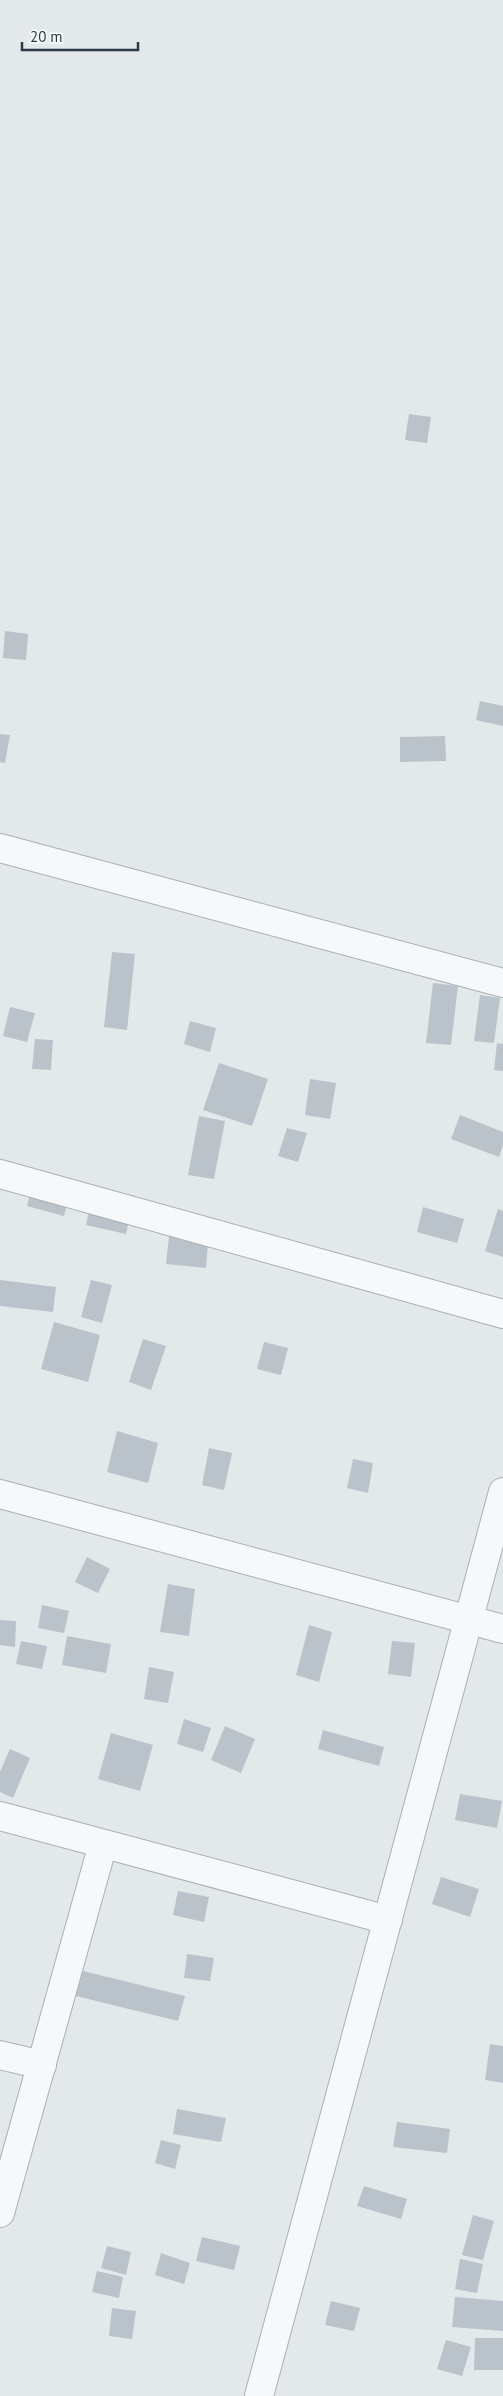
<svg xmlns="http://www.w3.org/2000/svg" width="503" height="2396" viewBox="0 0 503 2396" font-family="'PT Sans',sans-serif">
<rect width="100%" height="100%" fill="#e3e8eb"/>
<g fill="#bac3c9">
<path d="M 409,414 L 431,417 L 427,443 L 405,440 Z"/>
<path d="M 5,631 L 28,634 L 26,660 L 3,658 Z"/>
<path d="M 480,701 L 503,706 L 503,726 L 476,720 Z"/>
<path d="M 0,734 L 10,735 L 5,763 L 0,762 Z"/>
<path d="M 445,736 L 446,761 L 400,762 L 400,737 Z"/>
<path d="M 112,952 L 135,954 L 127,1030 L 104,1027 Z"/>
<path d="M 433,983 L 458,986 L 451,1045 L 426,1043 Z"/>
<path d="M 480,995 L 500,998 L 494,1043 L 474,1041 Z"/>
<path d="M 10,1007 L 35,1013 L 27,1042 L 3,1036 Z"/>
<path d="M 190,1021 L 216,1028 L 210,1052 L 184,1044 Z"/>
<path d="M 35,1039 L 53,1040 L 51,1070 L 32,1069 Z"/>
<path d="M 497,1043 L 503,1044 L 503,1071 L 494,1070 Z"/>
<path d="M 219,1063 L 268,1079 L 252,1126 L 203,1110 Z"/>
<path d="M 310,1079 L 336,1083 L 330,1119 L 305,1115 Z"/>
<path d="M 460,1115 L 503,1132 L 503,1145 L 499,1157 L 451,1139 Z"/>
<path d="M 199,1116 L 225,1121 L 214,1179 L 188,1175 Z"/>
<path d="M 287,1128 L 307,1133 L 298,1162 L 278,1156 Z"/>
<path d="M 34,1178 L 72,1187 L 64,1216 L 27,1206 Z"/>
<path d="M 91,1202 L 131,1211 L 126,1234 L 86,1225 Z"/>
<path d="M 423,1207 L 464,1219 L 457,1243 L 417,1232 Z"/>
<path d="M 498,1209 L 503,1211 L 503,1257 L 485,1251 Z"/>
<path d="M 170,1227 L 209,1231 L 206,1268 L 166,1264 Z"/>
<path d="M 0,1280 L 56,1287 L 53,1312 L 0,1306 Z"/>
<path d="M 91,1280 L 112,1285 L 102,1323 L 81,1317 Z"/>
<path d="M 54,1322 L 100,1335 L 88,1382 L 41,1369 Z"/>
<path d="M 143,1339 L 166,1346 L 151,1390 L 129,1382 Z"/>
<path d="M 264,1342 L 288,1348 L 281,1375 L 257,1369 Z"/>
<path d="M 117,1431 L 158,1443 L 148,1483 L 107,1472 Z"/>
<path d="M 209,1448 L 232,1453 L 224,1490 L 202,1485 Z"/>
<path d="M 353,1459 L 373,1463 L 368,1493 L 347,1488 Z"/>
<path d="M 87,1557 L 110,1569 L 98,1593 L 75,1582 Z"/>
<path d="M 168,1584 L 195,1589 L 189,1636 L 160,1632 Z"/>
<path d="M 42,1605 L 69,1611 L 64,1633 L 38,1628 Z"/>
<path d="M 0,1620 L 16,1621 L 15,1647 L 0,1645 Z"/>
<path d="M 309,1625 L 332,1632 L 319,1682 L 296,1675 Z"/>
<path d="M 67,1636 L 111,1644 L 106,1673 L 62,1665 Z"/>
<path d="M 21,1641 L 47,1646 L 42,1669 L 16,1664 Z"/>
<path d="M 392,1641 L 415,1643 L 411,1677 L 388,1674 Z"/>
<path d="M 149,1667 L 174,1672 L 168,1703 L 144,1699 Z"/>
<path d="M 184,1719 L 211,1728 L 203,1752 L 177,1744 Z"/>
<path d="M 225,1726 L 255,1739 L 241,1773 L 211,1760 Z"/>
<path d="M 323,1730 L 384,1747 L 379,1766 L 318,1749 Z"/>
<path d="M 111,1733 L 153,1745 L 140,1791 L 98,1779 Z"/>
<path d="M 10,1749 L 30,1758 L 13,1798 L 0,1792 L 0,1772 Z"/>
<path d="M 460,1794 L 502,1801 L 497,1828 L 455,1820 Z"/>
<path d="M 441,1877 L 479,1889 L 470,1917 L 432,1904 Z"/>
<path d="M 178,1891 L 209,1897 L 204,1922 L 173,1915 Z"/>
<path d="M 187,1954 L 214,1958 L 210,1981 L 184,1978 Z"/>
<path d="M 83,1971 L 185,1996 L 178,2021 L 76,1996 Z"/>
<path d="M 490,2044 L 503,2046 L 503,2083 L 485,2080 Z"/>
<path d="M 177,2109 L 226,2118 L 221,2142 L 173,2134 Z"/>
<path d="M 397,2122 L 450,2129 L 447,2153 L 393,2147 Z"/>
<path d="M 161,2140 L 181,2145 L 175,2169 L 155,2163 Z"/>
<path d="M 364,2186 L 407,2199 L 401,2219 L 357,2206 Z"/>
<path d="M 473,2215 L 494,2221 L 483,2260 L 462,2255 Z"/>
<path d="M 202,2237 L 240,2246 L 234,2270 L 196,2261 Z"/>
<path d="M 107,2246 L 131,2252 L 126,2275 L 101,2268 Z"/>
<path d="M 161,2253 L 190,2263 L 184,2284 L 155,2275 Z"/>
<path d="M 460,2259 L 483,2264 L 477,2293 L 455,2289 Z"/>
<path d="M 97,2271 L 123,2277 L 119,2298 L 92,2292 Z"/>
<path d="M 455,2297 L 503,2301 L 503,2331 L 452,2327 Z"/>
<path d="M 331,2301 L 360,2308 L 354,2331 L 325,2325 Z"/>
<path d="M 112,2308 L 136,2311 L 132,2339 L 109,2336 Z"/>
<path d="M 475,2338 L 503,2338 L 503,2370 L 474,2370 Z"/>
<path d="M 446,2340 L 471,2347 L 462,2376 L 437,2369 Z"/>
</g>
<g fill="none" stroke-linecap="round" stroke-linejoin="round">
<defs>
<g id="minor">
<path d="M 0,848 L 503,983"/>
<path d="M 0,1174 L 503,1314"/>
<path d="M 0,1494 L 503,1629"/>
<path d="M 0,1816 L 388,1920"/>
<path d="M 0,2055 L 42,2065"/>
<path d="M 0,2213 L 103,1844"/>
<path d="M 259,2396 L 503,1492"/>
</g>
</defs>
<use href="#minor" stroke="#a8b0b6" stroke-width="30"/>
<use href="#minor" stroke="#f6f8f9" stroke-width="28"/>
</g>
<path d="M22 42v8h116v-8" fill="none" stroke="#2b3a44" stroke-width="2.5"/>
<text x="30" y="42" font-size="15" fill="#2b3a44" stroke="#f3f7f8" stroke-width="4" paint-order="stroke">20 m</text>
</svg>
